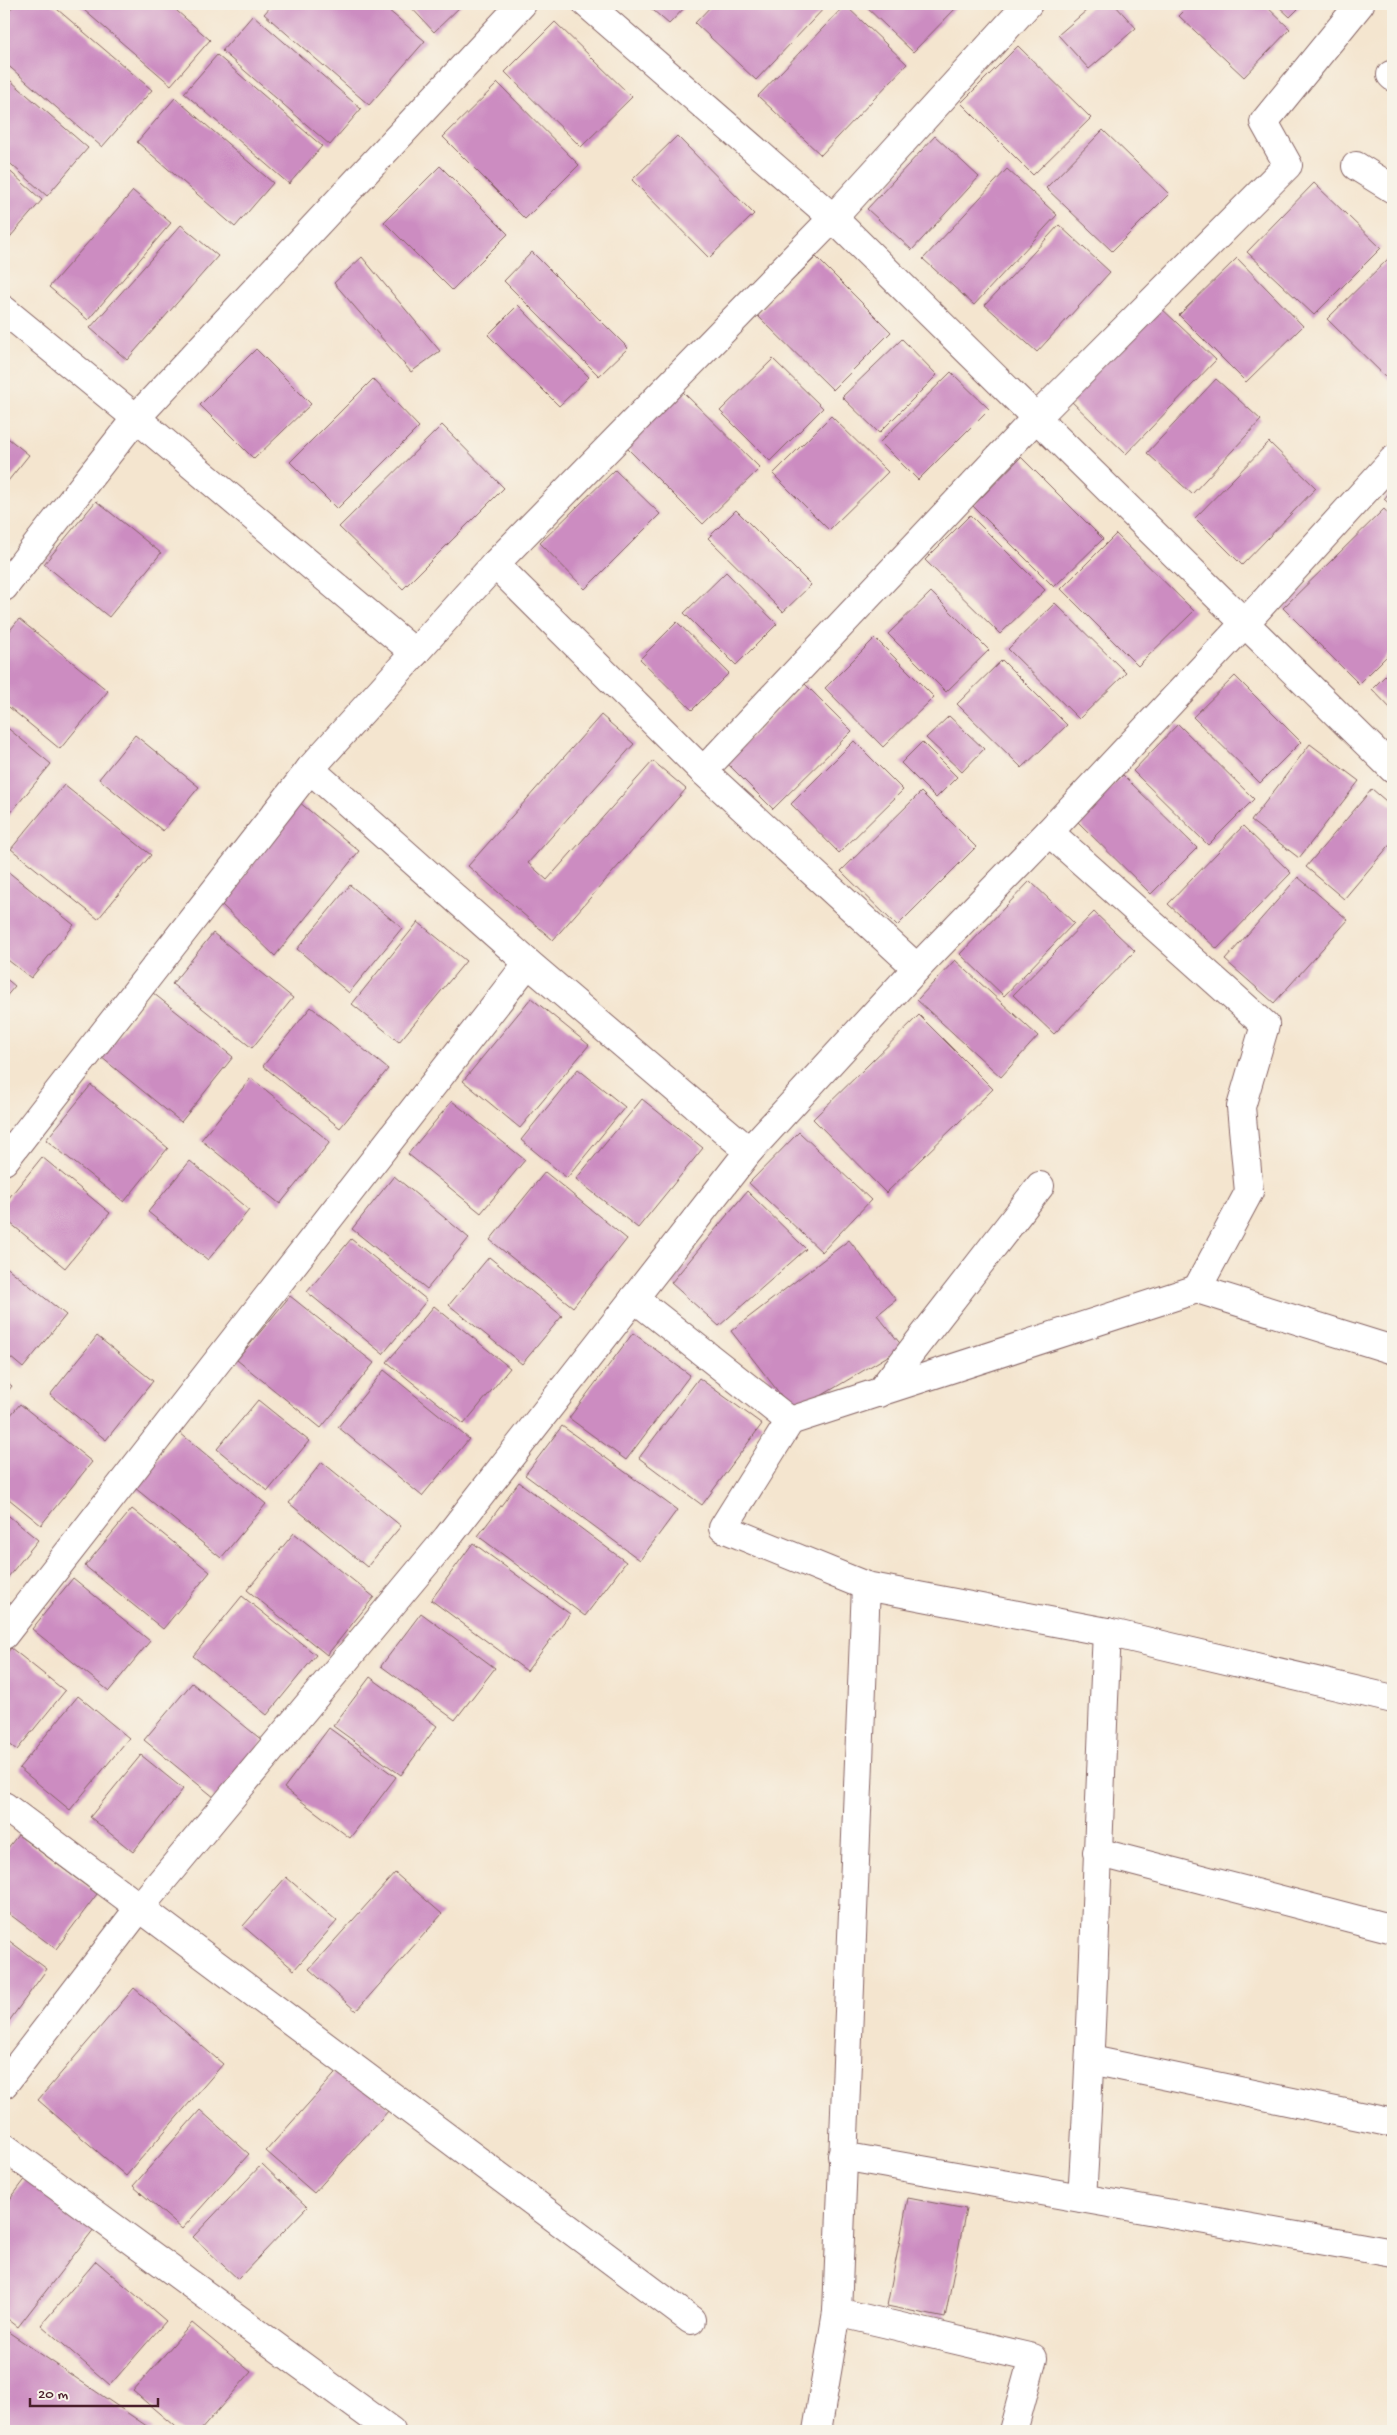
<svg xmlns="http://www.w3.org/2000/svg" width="1397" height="2435" viewBox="0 0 1397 2435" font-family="'Gochi Hand',sans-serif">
<rect width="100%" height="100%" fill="#f7f3e8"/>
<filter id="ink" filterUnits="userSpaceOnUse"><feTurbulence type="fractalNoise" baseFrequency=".02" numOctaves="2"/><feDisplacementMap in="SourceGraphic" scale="10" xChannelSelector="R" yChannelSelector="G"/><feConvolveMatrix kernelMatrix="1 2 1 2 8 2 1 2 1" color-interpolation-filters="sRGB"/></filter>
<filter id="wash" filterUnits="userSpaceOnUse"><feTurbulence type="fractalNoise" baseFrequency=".0096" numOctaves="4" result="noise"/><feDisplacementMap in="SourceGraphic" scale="20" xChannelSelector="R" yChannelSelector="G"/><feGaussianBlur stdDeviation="1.12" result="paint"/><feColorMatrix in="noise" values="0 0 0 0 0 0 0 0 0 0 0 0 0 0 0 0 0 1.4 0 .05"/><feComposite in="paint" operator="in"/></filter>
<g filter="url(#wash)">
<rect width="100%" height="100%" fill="#f4e5cf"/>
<g id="blocks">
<g fill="#cc8cc1">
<path d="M 15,4 L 51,4 L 152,90 L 102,147 L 4,62 L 4,16 Z"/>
<path d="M 77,4 L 169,4 L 210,40 L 171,85 Z"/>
<path d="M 273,4 L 381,4 L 425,41 L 369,105 L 264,14 Z"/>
<path d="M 408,4 L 463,4 L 434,32 Z"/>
<path d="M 646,4 L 688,4 L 669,24 Z"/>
<path d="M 713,4 L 828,4 L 756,80 L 695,23 Z"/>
<path d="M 863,4 L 960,4 L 913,52 Z"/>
<path d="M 1094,4 L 1114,4 L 1136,28 L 1089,69 L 1058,35 Z"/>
<path d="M 1191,4 L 1264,4 L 1290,29 L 1244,77 L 1179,16 Z"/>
<path d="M 1276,4 L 1303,4 L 1290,17 Z"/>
<path d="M 845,5 L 907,64 L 821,155 L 758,96 Z"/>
<path d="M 253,15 L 361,109 L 330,145 L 222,51 Z"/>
<path d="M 555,22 L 632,97 L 581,147 L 505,72 Z"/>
<path d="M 1018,46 L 1091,118 L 1033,175 L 961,103 Z"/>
<path d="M 217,55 L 322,146 L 289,184 L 184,93 Z"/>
<path d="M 4,75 L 88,148 L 47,196 L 4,158 Z"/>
<path d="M 498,83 L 579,165 L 525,219 L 443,137 Z"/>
<path d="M 175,98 L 273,183 L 235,227 L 137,142 Z"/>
<path d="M 1103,130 L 1169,194 L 1112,251 L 1046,188 Z"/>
<path d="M 677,136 L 754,214 L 709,258 L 632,180 Z"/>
<path d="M 935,136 L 979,177 L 912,250 L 867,209 Z"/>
<path d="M 4,166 L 42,200 L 4,244 Z"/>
<path d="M 440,166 L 508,234 L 452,290 L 384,222 Z"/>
<path d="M 1007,169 L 1057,215 L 974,305 L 923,259 Z"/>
<path d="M 1314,183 L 1381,248 L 1314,315 L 1247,252 Z"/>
<path d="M 133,191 L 171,223 L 88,320 L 49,287 Z"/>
<path d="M 181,225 L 218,256 L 127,360 L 90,328 Z"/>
<path d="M 1059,225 L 1110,272 L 1037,352 L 985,305 Z"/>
<path d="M 532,252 L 628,348 L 599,376 L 504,281 Z"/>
<path d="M 1393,254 L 1393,384 L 1327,319 Z"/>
<path d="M 362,257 L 440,351 L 411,372 L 334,283 Z"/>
<path d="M 816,257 L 891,332 L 833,390 L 757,315 Z"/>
<path d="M 1237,258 L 1303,326 L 1246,382 L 1179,315 Z"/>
<path d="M 518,305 L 589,377 L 559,406 L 488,335 Z"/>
<path d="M 1159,306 L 1216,360 L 1126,454 L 1069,399 Z"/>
<path d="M 902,339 L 937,375 L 879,433 L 842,397 Z"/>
<path d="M 256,349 L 311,404 L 254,459 L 200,405 Z"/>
<path d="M 773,359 L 823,408 L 770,461 L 720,411 Z"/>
<path d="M 951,372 L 989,409 L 918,480 L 880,442 Z"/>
<path d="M 373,379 L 419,427 L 337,509 L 290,462 Z"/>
<path d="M 1216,379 L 1261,420 L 1192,494 L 1147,453 Z"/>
<path d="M 681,390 L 760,468 L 703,524 L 625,446 Z"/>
<path d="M 831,416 L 888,472 L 829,530 L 773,474 Z"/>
<path d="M 442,425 L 504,488 L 403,589 L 339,527 Z"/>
<path d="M 4,435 L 29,455 L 4,486 Z"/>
<path d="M 1269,442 L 1316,488 L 1242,565 L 1195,518 Z"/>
<path d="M 1021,457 L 1103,539 L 1054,587 L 973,506 Z"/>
<path d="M 615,470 L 660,514 L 585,589 L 540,543 Z"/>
<path d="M 1393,488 L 1393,507 L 1384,499 Z"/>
<path d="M 96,501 L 161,553 L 109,617 L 44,564 Z"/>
<path d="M 1384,509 L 1393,519 L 1393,650 L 1359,684 L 1283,608 Z"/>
<path d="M 736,510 L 811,585 L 783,612 L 708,538 Z"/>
<path d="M 970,515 L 1045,590 L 1000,634 L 925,560 Z"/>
<path d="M 1116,534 L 1194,611 L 1138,666 L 1061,589 Z"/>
<path d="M 726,572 L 777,624 L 736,665 L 684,613 Z"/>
<path d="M 931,592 L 989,650 L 946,692 L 888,634 Z"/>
<path d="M 1055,603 L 1126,673 L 1079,719 L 1008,649 Z"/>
<path d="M 19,619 L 108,691 L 60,749 L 4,703 L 4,638 Z"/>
<path d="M 677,622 L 729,673 L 692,710 L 640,659 Z"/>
<path d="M 875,638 L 934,697 L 883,747 L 825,688 Z"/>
<path d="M 1002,660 L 1067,725 L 1022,768 L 957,704 Z"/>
<path d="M 1393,668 L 1393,711 L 1372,689 Z"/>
<path d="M 1235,676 L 1301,742 L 1260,783 L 1193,717 Z"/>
<path d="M 805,684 L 852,731 L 773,809 L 726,762 Z"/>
<path d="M 601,715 L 634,744 L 528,863 L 547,880 L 653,761 L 686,789 L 553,940 L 468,866 Z"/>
<path d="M 949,716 L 984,749 L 962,772 L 926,738 Z"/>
<path d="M 1178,724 L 1254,799 L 1208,845 L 1133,771 Z"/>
<path d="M 4,725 L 51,764 L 4,821 Z"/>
<path d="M 135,735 L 199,787 L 163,831 L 99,779 Z"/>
<path d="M 854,741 L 903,790 L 839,853 L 791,804 Z"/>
<path d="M 922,742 L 957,777 L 936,798 L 901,763 Z"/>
<path d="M 1310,744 L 1359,781 L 1299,858 L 1251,821 Z"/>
<path d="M 1123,775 L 1197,848 L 1151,894 L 1077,821 Z"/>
<path d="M 64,785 L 151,855 L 98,919 L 11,849 Z"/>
<path d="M 1372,789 L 1393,807 L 1393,841 L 1344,899 L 1306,867 Z"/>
<path d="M 921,792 L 976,847 L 897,926 L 841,871 Z"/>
<path d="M 299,802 L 359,851 L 275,956 L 222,905 Z"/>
<path d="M 1243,826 L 1291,873 L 1217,949 L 1168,904 Z"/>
<path d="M 6,870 L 74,925 L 31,978 L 4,957 L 4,872 Z"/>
<path d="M 1298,877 L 1348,920 L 1274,1003 L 1225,960 Z"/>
<path d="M 1030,881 L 1074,923 L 1004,996 L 960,954 Z"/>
<path d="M 350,885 L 402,928 L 349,993 L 297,949 Z"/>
<path d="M 1094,912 L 1135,951 L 1054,1034 L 1013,995 Z"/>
<path d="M 418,922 L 466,961 L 399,1042 L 352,1004 Z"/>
<path d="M 213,933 L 293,998 L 252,1048 L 172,984 Z"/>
<path d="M 955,960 L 1038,1036 L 1001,1077 L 917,1000 Z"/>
<path d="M 4,977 L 15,986 L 4,999 Z"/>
<path d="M 153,993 L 233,1057 L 181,1122 L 101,1057 Z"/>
<path d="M 531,998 L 589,1045 L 520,1128 L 463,1081 Z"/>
<path d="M 311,1007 L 388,1069 L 340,1128 L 263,1066 Z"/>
<path d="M 919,1015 L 993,1089 L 886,1193 L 813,1119 Z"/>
<path d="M 578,1069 L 625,1107 L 567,1178 L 521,1140 Z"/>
<path d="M 251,1078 L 330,1142 L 280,1204 L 201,1140 Z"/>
<path d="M 91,1085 L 168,1148 L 124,1202 L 46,1140 Z"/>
<path d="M 642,1099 L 703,1148 L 638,1228 L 576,1179 Z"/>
<path d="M 452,1101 L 525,1160 L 481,1213 L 408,1154 Z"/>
<path d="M 799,1132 L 871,1200 L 822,1252 L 749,1183 Z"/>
<path d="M 42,1157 L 110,1213 L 65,1268 L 4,1218 L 4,1204 Z"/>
<path d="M 190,1161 L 249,1210 L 208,1260 L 148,1212 Z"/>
<path d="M 545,1172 L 627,1239 L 573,1307 L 490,1240 Z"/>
<path d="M 394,1176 L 469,1238 L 427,1289 L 352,1229 Z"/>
<path d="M 747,1191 L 806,1249 L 719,1326 L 671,1283 Z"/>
<path d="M 351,1239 L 427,1300 L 383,1354 L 307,1292 Z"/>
<path d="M 849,1240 L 896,1300 L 877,1315 L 903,1347 L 794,1412 L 731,1331 Z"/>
<path d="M 489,1257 L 562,1316 L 522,1364 L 449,1305 Z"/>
<path d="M 4,1265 L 66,1315 L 23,1368 L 4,1352 Z"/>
<path d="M 290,1296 L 374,1363 L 321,1428 L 237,1360 Z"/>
<path d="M 434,1306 L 510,1368 L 464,1424 L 387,1362 Z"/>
<path d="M 633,1333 L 690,1375 L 626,1460 L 569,1418 Z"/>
<path d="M 97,1336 L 153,1381 L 106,1440 L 50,1395 Z"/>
<path d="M 384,1370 L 469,1439 L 422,1496 L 338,1427 Z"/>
<path d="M 699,1378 L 762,1424 L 702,1505 L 639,1458 Z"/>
<path d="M 4,1380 L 12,1386 L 4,1396 Z"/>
<path d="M 258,1400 L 309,1441 L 268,1491 L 217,1449 Z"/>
<path d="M 20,1404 L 92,1462 L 41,1525 L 4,1495 L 4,1423 Z"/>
<path d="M 562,1426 L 677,1510 L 640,1560 L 525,1475 Z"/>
<path d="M 180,1433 L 266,1504 L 221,1558 L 135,1488 Z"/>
<path d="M 322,1462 L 401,1526 L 367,1567 L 289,1503 Z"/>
<path d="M 519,1482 L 626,1562 L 585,1616 L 478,1536 Z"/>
<path d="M 132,1509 L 210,1572 L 163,1629 L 85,1566 Z"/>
<path d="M 4,1512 L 38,1540 L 4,1582 Z"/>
<path d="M 294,1533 L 374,1597 L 327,1655 L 247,1590 Z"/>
<path d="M 473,1543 L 570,1614 L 527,1671 L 431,1600 Z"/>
<path d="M 73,1578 L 150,1641 L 109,1691 L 32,1629 Z"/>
<path d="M 242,1596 L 316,1655 L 267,1715 L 193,1656 Z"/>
<path d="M 421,1613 L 495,1668 L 455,1720 L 381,1666 Z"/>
<path d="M 11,1648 L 65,1691 L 17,1750 L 4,1740 L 4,1657 Z"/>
<path d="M 370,1677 L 437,1726 L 401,1775 L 333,1726 Z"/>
<path d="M 192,1683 L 263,1741 L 215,1798 L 144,1740 Z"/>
<path d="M 78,1696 L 129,1738 L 70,1810 L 19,1768 Z"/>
<path d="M 329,1728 L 396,1777 L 350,1838 L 284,1788 Z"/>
<path d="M 141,1755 L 183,1789 L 133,1852 L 90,1817 Z"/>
<path d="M 18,1835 L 97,1894 L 56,1949 L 4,1910 L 4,1853 Z"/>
<path d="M 395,1873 L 442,1914 L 356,2011 L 309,1969 Z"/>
<path d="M 286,1877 L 337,1921 L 294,1970 L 243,1926 Z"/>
<path d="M 4,1937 L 47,1969 L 4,2028 Z"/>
<path d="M 134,1988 L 223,2064 L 126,2176 L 38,2100 Z"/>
<path d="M 342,2066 L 390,2109 L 314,2193 L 266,2151 Z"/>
<path d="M 200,2110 L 249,2154 L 182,2229 L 133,2186 Z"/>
<path d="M 262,2164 L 307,2207 L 238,2279 L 193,2237 Z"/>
<path d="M 27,2177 L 94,2229 L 18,2327 L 4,2316 L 4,2207 Z"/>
<path d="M 908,2198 L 966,2209 L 945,2318 L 887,2306 Z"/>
<path d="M 96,2261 L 166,2321 L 110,2385 L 41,2325 Z"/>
<path d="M 192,2323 L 251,2372 L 200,2431 L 180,2431 L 133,2391 Z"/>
<path d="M 4,2329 L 154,2431 L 4,2431 Z"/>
</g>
</g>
</g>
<g filter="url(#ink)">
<use href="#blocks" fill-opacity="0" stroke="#866464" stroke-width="1"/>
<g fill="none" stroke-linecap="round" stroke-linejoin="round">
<defs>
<g id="minor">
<path d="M 587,4 L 833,218 L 1393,769"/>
<path d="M 1391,75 L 1393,77"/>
<path d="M 1356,166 L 1393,189"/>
<path d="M 4,310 L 136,418 L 415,653"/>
<path d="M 495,564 L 703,771 L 917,968"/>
<path d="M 4,587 L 136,418 L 522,4"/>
<path d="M 310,769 L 528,963 L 749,1151"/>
<path d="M 703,771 L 1036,418 L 1288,165 L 1264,122 L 1360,4"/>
<path d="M 1049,832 L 1265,1025 L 1241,1107 L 1249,1192 L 1197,1289 L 1393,1350"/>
<path d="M 4,1161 L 310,769 L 495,564 L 833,218 L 1028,4"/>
<path d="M 634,1298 L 790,1421 L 723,1528 L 866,1586 L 1107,1632 L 1393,1699"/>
<path d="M 879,1393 L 1040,1186"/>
<path d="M 790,1421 L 1197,1289"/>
<path d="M 4,1635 L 528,963"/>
<path d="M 4,1806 L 691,2320"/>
<path d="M 1097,1852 L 1393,1929"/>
<path d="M 1091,2060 L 1393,2123"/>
<path d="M 4,2084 L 140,1907 L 447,1538 L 749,1151 L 917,968 L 1049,832 L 1244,624 L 1393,460"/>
<path d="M 4,2147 L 391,2431"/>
<path d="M 842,2156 L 1393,2253"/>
<path d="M 1082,2198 C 1094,2010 1098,1821 1107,1632"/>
<path d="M 837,2312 L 1033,2358 L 1013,2431"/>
<path d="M 817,2431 L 837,2312 L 866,1586"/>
</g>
</defs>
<use href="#minor" stroke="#866464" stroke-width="30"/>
<use href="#minor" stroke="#fff" stroke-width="28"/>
</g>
</g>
<rect width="1397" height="2435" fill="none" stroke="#f7f3e8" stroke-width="20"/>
<path d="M30 2398v8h128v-8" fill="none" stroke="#4a1f2b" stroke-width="2.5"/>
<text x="38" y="2398" font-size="15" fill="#4a1f2b" stroke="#f7f3e8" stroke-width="4" paint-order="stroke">20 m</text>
</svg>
